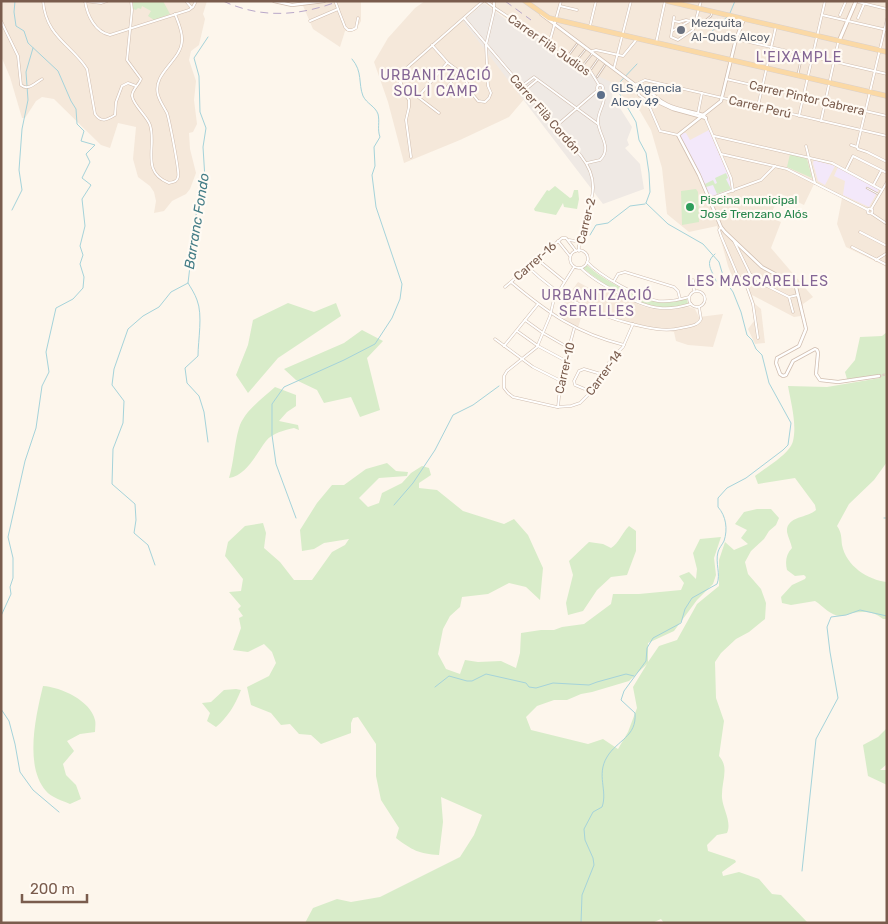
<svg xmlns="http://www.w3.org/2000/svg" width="888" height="924" viewBox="0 0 888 924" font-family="Rubik,sans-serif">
<rect width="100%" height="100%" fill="#fdf6ec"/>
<g fill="#f5e8da">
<path d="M 1,1 L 207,1 L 203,14 L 205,19 L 199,45 L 191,51 L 189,60 L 196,81 L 194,100 L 197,124 L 193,132 L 189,133 L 190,149 L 196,173 L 190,189 L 186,194 L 172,201 L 164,211 L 154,213 L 156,201 L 154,192 L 150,186 L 138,177 L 133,159 L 136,127 L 118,123 L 110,148 L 101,145 L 54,99 L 42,97 L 36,101 L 25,118 L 22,118 L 10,77 L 1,56 Z"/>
<path d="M 301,1 L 361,1 L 361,21 L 355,31 L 345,31 L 340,47 L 313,29 Z"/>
<path d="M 425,1 L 481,1 L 462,18 L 526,97 L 509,117 L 460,140 L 404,163 L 388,102 L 374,62 L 388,38 L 415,8 Z"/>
<path d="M 482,1 L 887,1 L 887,267 L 846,247 L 837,224 L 842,198 L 814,184 L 804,205 L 781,194 L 769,217 L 781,222 L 771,248 L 813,297 L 803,304 L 801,316 L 794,317 L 752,295 L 755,304 L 761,309 L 765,343 L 755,344 L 748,329 L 754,321 L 751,300 L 745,287 L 736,276 L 732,276 L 728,266 L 717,226 L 689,232 L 667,214 L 662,168 L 651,130 L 640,111 L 630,101 L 511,22 Z"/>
<path d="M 578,282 L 604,296 L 608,289 L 642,306 L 657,310 L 670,310 L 689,307 L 695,309 L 699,317 L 723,314 L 713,347 L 688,345 L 676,341 L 674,332 L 636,327 L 583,311 L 578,328 L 560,318 L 565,300 Z"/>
</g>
<path fill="#efe9e4" d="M 484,3 L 523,32 L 524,30 L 585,70 L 611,82 L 613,101 L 618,105 L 632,127 L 627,140 L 629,145 L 625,148 L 640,164 L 644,189 L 603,204 L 463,21 Z"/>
<g fill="#f3e8fa">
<path d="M 709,130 L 729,177 L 731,189 L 710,197 L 698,170 L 680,136 L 683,133 L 686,133 L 690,140 Z"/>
<path d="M 814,160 L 835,166 L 825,185 L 818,181 L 813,163 Z"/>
<path d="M 838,167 L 879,189 L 869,207 L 843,195 L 845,181 L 834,176 Z"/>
</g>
<g fill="#d8ecc9" fill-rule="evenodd">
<path d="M 133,1 L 163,1 L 170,14 L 154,20 L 148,16 L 151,11 L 142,6 L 141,9 L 138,8 L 136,10 L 133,9 Z"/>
<path d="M 790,154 L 807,159 L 812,178 L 787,167 Z"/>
<path d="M 726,173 L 728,178 L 726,179 L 731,189 L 717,194 L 713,185 L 706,187 L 705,184 L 713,180 L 715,184 L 717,183 L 715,178 Z"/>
<path d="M 555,186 L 570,198 L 572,197 L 574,190 L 578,190 L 579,199 L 577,209 L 564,207 L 563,203 L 556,215 L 535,211 L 534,209 L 547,190 L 549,191 Z"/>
<path d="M 696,189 L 698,192 L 699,222 L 682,225 L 681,191 Z"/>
<path d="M 587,265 C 602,280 638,298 660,302 C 669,303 678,301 687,298 L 688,304 C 679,306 670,308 661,307 C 636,305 602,284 583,268 Z"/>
<path d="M 288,303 L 314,312 L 336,303 L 341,316 L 278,358 L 248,393 L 236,375 L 248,345 L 253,320 Z"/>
<path d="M 362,330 L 383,341 L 367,358 L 380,410 L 360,417 L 351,397 L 324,403 L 317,390 L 296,380 L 284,369 L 344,343 Z"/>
<path d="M 887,332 L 887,462 L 874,480 L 849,504 L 837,526 C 842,533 841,538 842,545 C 846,566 868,580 887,582 L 887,619 L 883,619 C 874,611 863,611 852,613 C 849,614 843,616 840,616 C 831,616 823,606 815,601 L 791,605 L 782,603 L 781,597 L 792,585 L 805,579 L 806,577 L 804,575 L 795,576 L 787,570 C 785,562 786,554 792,548 C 791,543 788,537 787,532 C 786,516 808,518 816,510 L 815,505 L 795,478 L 758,484 L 755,476 C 765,468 790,454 793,441 C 797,424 791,403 788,386 L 827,387 L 880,378 L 880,375 L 847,379 L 845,372 L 855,360 L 860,337 L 882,336 Z"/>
<path d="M 275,387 L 296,395 L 296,406 L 287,412 L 279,421 L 298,425 L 299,430 L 294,428 C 285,430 272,433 266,441 C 256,454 247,475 229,478 C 234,462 234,445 239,428 C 244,411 262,399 275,387 Z"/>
<path d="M 387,463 L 396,471 L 408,472 L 407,476 L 379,478 L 359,498 L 368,507 L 379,503 L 382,493 L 402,483 L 411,473 L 422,466 L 429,468 L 431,475 L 419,483 L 419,488 L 437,490 L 463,511 L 504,524 L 514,519 L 528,535 L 543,568 L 540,600 L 526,587 L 509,583 L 488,594 L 462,597 L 460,607 L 450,616 L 443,629 L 438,654 L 446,669 L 460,674 L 465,660 L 478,662 L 501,661 L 516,668 L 520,653 L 521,633 L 541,630 L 554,630 L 562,627 L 584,624 L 611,604 L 613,594 L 639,594 L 681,590 L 684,583 L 679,576 L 689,572 L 696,579 L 697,569 L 693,553 L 700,539 L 721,537 L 714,558 L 716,575 L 713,584 L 697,600 L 674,631 L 648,643 L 648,662 L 659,646 L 677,640 L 697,604 L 719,586 L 719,560 L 725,542 L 734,550 L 748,544 L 741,538 L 747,530 L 735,524 L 744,512 L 757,509 L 771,509 L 779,518 L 776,525 L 769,531 L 764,539 L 751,551 L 745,562 L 748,574 L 761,589 L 766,603 L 765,619 L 749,632 L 736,639 L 721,653 L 715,662 L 716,698 L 724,721 L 719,756 C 730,768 721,782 722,798 C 723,809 732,822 727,833 L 717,835 L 707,845 L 708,851 L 735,860 L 736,862 L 722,872 L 723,876 L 739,872 L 759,879 L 772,894 L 781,895 L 808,923 L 664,923 L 661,919 L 652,923 L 305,923 L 313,908 L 337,899 L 351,902 L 380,897 L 460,857 L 474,835 L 482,815 L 441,797 L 443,822 L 439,855 C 419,854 412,850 396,838 L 399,828 L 381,800 L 376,776 L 376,744 L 358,717 L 353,718 L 351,723 L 351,733 L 321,744 L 311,735 L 299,734 L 290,724 L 281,725 L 271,713 L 251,705 L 247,687 L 269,676 L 276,663 L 272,652 L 264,644 L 248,652 L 233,650 L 241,628 L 239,618 L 243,616 L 238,609 L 241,606 L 229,592 L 241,591 L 243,579 L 225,556 L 228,542 L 245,526 L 263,523 L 266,533 L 264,548 L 280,562 L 294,580 L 312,580 L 332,552 L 345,545 L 349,539 L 324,543 L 314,549 L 302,551 L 300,530 L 317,503 L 332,485 L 344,485 L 366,469 ZM 647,664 L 633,687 L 637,708 L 628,732 L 618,749 L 603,739 L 588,744 L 531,730 L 526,717 L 537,706 L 554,700 L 567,700 L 581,694 L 592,692 L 629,681 Z"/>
<path d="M 629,526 L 636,531 L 636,551 L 627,575 L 611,577 L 597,590 L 583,611 L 568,615 L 566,603 L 573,575 L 569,561 L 589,542 L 603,544 L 611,548 C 619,543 622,533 629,526 Z"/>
<path d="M 43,686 C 61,687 91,701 95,720 C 96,724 95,728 95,732 L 80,734 L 67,741 L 74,751 L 63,764 L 66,775 L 76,785 L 81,799 L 70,804 C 63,801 51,797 46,791 C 24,766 36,715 43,686 Z"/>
<path d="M 236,689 L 241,690 C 235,705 228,717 216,727 L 207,721 L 210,713 L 202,703 L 211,702 L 224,690 Z"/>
<path d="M 887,728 L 887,764 L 880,770 L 887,770 L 887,785 L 868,776 L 863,745 L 878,737 Z"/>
</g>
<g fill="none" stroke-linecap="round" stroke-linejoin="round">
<g stroke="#a5d3da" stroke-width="1">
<path d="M 730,13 L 735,1"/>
<path d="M 707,36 L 728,16"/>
<path d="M 637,64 L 620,82 L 618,91 L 636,122 L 639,140 L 646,153 L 649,173 L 650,192 L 646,203"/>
<path d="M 12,210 L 22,190 L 19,170 L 22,129 L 28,100 L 26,72 L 33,48"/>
<path d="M 590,235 L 596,225 L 608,223 L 630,206 L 645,204"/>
<path d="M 715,254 C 704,263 712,270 716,281"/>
<path d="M 188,283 C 191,288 195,294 197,300 C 203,315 198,340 198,356 L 185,368 L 187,383 L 199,396 L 204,412 L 208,442"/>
<path d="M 394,505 L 413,483 L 435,450 L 453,415 L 473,405 L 499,386"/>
<path d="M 296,518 L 276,464 L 272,435 L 272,404 L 284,387 L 344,360 L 375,344 L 392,318 L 400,299 L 402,284 L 376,207 L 372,175 L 375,166 L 374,147 L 380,137 C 377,129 380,122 378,114 C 375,106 367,104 363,96 C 358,83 363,72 352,59"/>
<path d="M 884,518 L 887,518"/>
<path d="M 155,565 L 148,545 L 134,533 L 136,520 L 135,504 L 112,484 L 113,449 L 123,423 L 124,401 L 112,385 L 114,369 L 128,329 L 143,316 L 159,307 L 171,292 L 188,283 L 197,207 L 205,179 L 203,147 L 206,128 L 200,112 L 199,76 L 194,58 L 208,37"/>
<path d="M 1,616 L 11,594 L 10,587 L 13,578 L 13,558 L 8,537 L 25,461 L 36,428 L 42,386 L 49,372 L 46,352 L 56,308 L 73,299 L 83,288 L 84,277 L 80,264 L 83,255 L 80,246 L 85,226 L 82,199 L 91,185 L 82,178 L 90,162 L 86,154 L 95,145 L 81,141 L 84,131 L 77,124 L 76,109 L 71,101 L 58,71 L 28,43 L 24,31 L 16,26 L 14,12 L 15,1"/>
<path d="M 435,687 L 449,676 L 467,681 L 472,681 L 486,674 L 526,683 L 529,687 L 536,688 L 553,683 L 589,685 L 597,682 L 626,674 L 634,676"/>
<path d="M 1,709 L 9,721 L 15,744 L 20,772 L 33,790 L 59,812"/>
<path d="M 802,871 L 816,739 L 838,698 L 830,652 L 827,627 L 831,617 L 846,615 L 860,610 L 887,616"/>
<path d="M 581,923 L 582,895 L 594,865 L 593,858 L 585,840 L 584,829 L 593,812 L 602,807 C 608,791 596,775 607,757 C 617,740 637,737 635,713 L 621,700 L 624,691 L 646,661 L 647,648 L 653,638 L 681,623 L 685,609 L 692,598 L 717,584 C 721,574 715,563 718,552 C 719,548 722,545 724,541 C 728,529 726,516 718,507 L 718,498 L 727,488 L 746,478 L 783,450 L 788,445 L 791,423 L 769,383 L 762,355 L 756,349 L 752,340 L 747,335 L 741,312 L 733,292 L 724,279 L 719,262 L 703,244 L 668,224 L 646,203"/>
</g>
<path stroke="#dcd0c4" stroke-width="2.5" stroke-dasharray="2.5 1" stroke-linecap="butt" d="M 879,376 L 887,374"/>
<defs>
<g id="pedestrian">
<path d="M 695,24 L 700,25 L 711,16 L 712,12"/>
<path d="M 568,56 L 577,44"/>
<path d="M 576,61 L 585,50"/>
<path d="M 583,65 L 592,54"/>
<path d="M 591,69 L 598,59"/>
<path d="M 798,74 L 802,55"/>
<path d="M 597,77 L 605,65"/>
<path d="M 867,188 L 878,194"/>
</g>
<g id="minor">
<path d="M 43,1 C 46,37 71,44 87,69 L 95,114 C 101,123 107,120 115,115 L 116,102 L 122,86 L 128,83 L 136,86"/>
<path d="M 84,1 L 101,3 L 107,1"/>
<path d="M 85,1 C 87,15 95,32 110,35 L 189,10 L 193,7 L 196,1"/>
<path d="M 131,1 L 132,10 L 127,60 L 141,79 C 139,85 132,89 132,96 C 133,105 147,116 150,125 C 157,146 140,172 169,183 C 173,182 177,182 178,177 C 180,173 169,119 167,113 C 164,107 160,102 158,95 C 152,73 181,61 182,41 C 183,32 178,22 175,14"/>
<path d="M 186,1 L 191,7"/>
<path d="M 486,1 L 494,7"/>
<path d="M 854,1 L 887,9"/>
<path d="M 560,6 L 577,10"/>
<path d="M 495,8 L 549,44 L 557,52 L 591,72 L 599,85"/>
<path d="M 338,9 L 345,27 L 348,30 L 352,30 L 356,28 L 358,18"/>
<path d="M 822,15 L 887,30"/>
<path d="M 840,15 L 846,1"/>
<path d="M 674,17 L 671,37 L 678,40 L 693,30 L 701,1"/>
<path d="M 464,18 L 581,156 C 601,181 592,200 583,227 C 581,235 578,242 579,251"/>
<path d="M 858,18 L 864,4"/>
<path d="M 1,21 L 18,56 L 21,85 C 28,91 35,83 42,79"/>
<path d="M 310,21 L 338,9 L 337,6"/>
<path d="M 674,21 L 679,22 L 686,20 L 695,22"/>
<path d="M 590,26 L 596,1"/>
<path d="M 672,31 L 688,22"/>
<path d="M 736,39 L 887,74"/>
<path d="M 656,43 L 665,1"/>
<path d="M 549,44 L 561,1"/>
<path d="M 432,45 L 448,63 L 464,75 L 470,91 L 478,101 L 485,102 L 489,98 L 491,93 L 488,86 L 486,45 L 494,11 L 494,1"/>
<path d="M 592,51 L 596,50 L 623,56 L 637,39"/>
<path d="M 614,68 L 631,1"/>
<path d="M 400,78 L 399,87 L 409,100 L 409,107 L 406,120 L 411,157"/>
<path d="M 726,79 L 887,116"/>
<circle cx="600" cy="88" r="3"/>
<path d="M 635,85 L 645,80 L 887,136"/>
<path d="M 522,86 L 534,77 L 598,124"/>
<path d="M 637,86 L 639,95 L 647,101 L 660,131 L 678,135"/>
<path d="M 445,90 L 460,71"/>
<path d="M 525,90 L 537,80"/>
<path d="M 418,97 L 447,63"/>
<path d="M 758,106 L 776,26"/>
<path d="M 439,113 L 418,97 L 403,89 L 400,80 L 401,73 L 483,1"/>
<path d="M 698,113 L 702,93"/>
<path d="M 704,115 L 731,178 L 733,191"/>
<path d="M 799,116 L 825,1"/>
<path d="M 821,121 L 838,43"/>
<path d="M 555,127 L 598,90"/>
<path d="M 714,136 L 832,163 L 882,190"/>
<path d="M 851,145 L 857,147 L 887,19"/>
<path d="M 806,146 L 815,183"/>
<path d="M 857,147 L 858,149 L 867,152 L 887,162"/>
<path d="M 721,154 L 787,169 L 868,210"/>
<path d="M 587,163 L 600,160 C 613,147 598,135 598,121 C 598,109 608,103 602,90"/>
<path d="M 846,170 L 853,156 L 887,173"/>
<path d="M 874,184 L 881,171"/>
<path d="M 709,199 L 761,180 L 775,166"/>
<circle cx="870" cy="211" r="2.5"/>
<path d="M 871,209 L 887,182"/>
<path d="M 872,214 L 887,224"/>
<path d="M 721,227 L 719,230 L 721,236 L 737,274 L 747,287 L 753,304 L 758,338"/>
<path d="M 860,232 L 887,246"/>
<path d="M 569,240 L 575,241 L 580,238"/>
<path d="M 558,241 L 570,256"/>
<path d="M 734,241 L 750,274 L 763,284 L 789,297 L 793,312"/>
<path d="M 852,247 L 887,265"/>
<circle cx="579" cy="259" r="9"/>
<path d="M 537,259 L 564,281"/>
<path d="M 876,260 L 887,253"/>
<path d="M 587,262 C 600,276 639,298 658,301 C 669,302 679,300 689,297"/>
<path d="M 528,267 C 558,296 591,314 632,324 C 648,328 665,332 681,328 C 689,326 698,326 701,319 L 699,307"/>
<path d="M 574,267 L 554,299 L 550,316 L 537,347 L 507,371 L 504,376 L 504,388 L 508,393 L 513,397 L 557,407 L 571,406 L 580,403 L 593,390 L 611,359 L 623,347 L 633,324"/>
<path d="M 581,268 C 595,282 640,307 660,308 C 671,309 681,307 691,304"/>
<path d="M 693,280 L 694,290"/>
<path d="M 614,281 L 618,274 L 625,272 L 674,287 L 678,291 L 680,299"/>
<path d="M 511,282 C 548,313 576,333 624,345"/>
<path d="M 505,287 L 562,238 L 566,238 L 576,251"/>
<circle cx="697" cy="299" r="8"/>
<path d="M 789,297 L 798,295"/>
<path d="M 525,320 L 543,333 L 569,348"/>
<path d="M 517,331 L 538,346 L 566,361"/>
<path d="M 495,339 L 533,367 L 561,381"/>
<path d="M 504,346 L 538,304"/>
<path d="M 592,392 L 575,385 L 574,381 L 579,371 L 584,369 L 601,374"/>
<path d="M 558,407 L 561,377 L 574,329"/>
</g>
<g id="tertiary">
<path d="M 274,1 L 292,5 L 324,1"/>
<path d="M 541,14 L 658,102 L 673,109 L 706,118"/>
<path d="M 744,19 L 736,39 L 721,101 L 678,135 L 699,175 L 721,227 L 725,232 L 762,267 L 792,283 L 796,287 L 806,329 L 799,346 L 777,358 L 776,363 L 780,374 L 783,376 L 786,375 L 793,361 L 815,349 L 817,350 L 818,353 L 816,374 L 820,380 L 838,382 L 879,376"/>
<path d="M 637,86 L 646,87 C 664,109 678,108 704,115"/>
</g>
<path id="secondary" d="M 839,41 L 854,6"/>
<g id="primary">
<path d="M 525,1 L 549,18 L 887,96"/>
<path d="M 667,1 L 887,52"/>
</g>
</defs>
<use href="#pedestrian" stroke="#d1beb0" stroke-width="2.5"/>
<use href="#minor" stroke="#d1beb0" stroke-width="3"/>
<use href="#tertiary" stroke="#d1beb0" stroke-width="4"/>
<use href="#secondary" stroke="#d6c0b0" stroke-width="4.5"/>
<use href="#primary" stroke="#dad1cd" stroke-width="5.5"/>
<use href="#pedestrian" stroke="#fff" stroke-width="1"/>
<use href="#minor" stroke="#fff" stroke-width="2"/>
<use href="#tertiary" stroke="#fff" stroke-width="2.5"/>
<use href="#secondary" stroke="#fff" stroke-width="3"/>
<use href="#primary" stroke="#fbd9a5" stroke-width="4.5"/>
<g stroke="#b9a8c9" stroke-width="1" stroke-dasharray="8 5" stroke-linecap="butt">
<path d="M 223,1 C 262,19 300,16 339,1"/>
<path d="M 505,1 L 531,20"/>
</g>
<defs>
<path id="minor-bridge" d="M 335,1 L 337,6"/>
<path id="secondary-bridge" d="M 854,6 L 856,1"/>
</defs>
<use href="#minor-bridge" stroke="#d1beb0" stroke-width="3" stroke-linecap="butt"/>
<use href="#secondary-bridge" stroke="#d6c0b0" stroke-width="4.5" stroke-linecap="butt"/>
<use href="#minor-bridge" stroke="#fff" stroke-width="2"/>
<use href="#secondary-bridge" stroke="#fff" stroke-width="3"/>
</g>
<circle fill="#6b7280" stroke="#fffaf3" stroke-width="2" cx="681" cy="30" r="5"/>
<circle fill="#5c6f8a" stroke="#fffaf3" stroke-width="2" cx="601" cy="95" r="5"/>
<circle fill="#2e9e5b" stroke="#fffaf3" stroke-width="2" cx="690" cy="207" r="5"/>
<g text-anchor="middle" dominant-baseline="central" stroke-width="4.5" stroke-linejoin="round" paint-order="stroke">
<g font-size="12" fill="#5b616d" stroke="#fffaf3" text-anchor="start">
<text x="691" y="23">Mezquita<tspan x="691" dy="14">Al-Quds Alcoy</tspan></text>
</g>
<g font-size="12" fill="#7a5c4d" stroke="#fffaf3">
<text transform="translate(549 45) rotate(35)">Carrer Filà Judios</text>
<text transform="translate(807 98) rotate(13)">Carrer Pintor Cabrera</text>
<text transform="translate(760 107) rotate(13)">Carrer Perú</text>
<text transform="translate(545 114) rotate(49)">Carrer Filà Cordón</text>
<text transform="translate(586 221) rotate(-76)">Carrer-2</text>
<text transform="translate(535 261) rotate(-41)">Carrer-16</text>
<text transform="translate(565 368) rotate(-77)">Carrer-10</text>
<text transform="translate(604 373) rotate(-54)">Carrer-14</text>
</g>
<g font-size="12" fill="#4e5e75" stroke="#fffaf3" text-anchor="start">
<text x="611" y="88">GLS Agencia<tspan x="611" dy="14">Alcoy 49</tspan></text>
</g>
<g font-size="12" fill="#27864d" stroke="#fffaf3" text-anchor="start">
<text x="700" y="200">Piscina municipal<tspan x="700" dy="14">José Trenzano Alós</tspan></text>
</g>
<g font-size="14" letter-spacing="1" fill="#846695" stroke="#fffaf3">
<text x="799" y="57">L'EIXAMPLE</text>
<text x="436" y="75">URBANITZACIÓ<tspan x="436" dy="16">SOL I CAMP</tspan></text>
<text x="758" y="281">LES MASCARELLES</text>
<text x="597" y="295">URBANITZACIÓ<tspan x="597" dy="16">SERELLES</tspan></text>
</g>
<g font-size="14" font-style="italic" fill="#437c86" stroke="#fffaf3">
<text transform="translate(197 221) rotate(-81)">Barranc Fondo</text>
</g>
</g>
<rect width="888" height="924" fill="none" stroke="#7a5c4d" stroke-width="5"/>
<path d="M22 894v8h65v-8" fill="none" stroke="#7a5c4d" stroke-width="2.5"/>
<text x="30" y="894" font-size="15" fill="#7a5c4d" stroke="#fffaf3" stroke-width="4" paint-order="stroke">200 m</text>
</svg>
